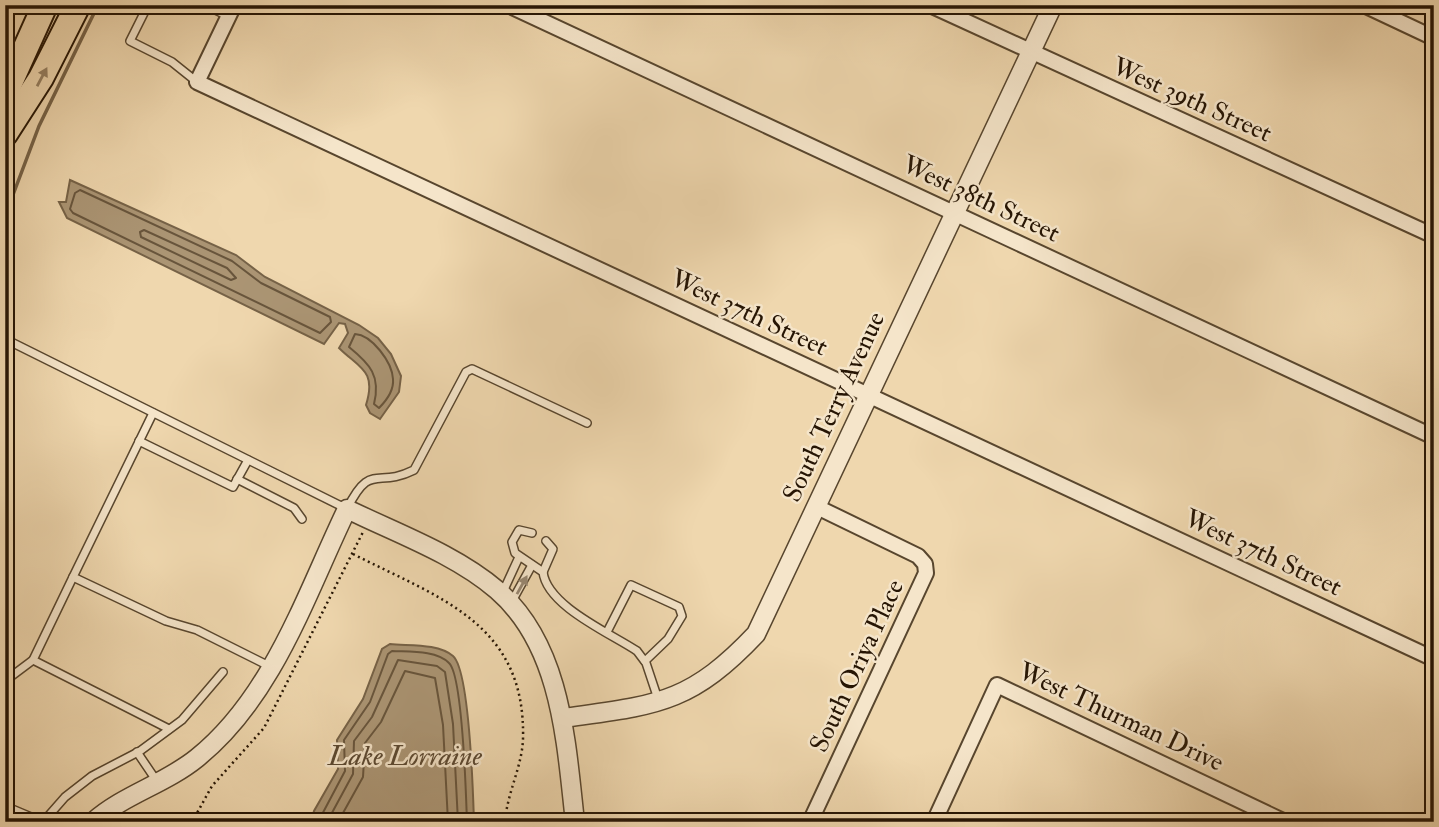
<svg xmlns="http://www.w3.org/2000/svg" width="1439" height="827" viewBox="0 0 1439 827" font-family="'IM FELL Double Pica',serif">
<rect width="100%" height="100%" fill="#efd7ae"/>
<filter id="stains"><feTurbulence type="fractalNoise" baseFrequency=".00286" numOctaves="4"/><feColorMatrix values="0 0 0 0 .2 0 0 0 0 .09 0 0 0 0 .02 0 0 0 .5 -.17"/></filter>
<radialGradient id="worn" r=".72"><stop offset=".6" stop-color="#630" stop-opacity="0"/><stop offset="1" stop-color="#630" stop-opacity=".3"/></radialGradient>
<g fill="#ab9574" stroke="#766247" stroke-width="2">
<path d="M 70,180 L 236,255 L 265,277 L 359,325 L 378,338 L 391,354 L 401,376 L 399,392 L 380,419 L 370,413 L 366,405 C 377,370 359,368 339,348 L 348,333 L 345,324 L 339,323 L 324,344 L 67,218 L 59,202 L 66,202 Z"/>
<path d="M 390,644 C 409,646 438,643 453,656 C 470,671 473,794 474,822 L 311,822 L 314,811 L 338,769 L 337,740 L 363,699 L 382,649 Z"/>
</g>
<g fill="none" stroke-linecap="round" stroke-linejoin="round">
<g stroke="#68553c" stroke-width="2">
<path d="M 80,190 L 232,261 L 261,283 L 330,317 L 331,322 L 320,333 L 73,213 L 70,209 L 75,193 Z"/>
<path d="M 144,230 L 227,268 L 236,278 L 231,280 L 141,237 L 140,232 Z"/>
<path d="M 355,334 C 372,335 392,362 393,379 C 394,390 386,401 379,408 L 374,404 C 381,376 370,364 349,347 Z"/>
<path d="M 318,822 L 345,771 L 344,740 L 370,702 L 388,654 L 392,651 C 409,652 436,650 449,663 C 463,676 466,797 467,822"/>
<path d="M 327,822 L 353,774 L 354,741 L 372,717 L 398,660 L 437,666 L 445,672 L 453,724 L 458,822"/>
<path d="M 338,822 L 363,777 L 365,743 L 381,722 L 405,671 L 435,678 L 443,725 L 448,822"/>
</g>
<path stroke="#766247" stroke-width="3.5" d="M 5,216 L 39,126 L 98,5"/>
<defs>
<g id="service">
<path d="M 148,5 L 130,41 L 172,62 L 197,82"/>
<path d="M 205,5 L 228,16"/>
<path d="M 5,339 L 347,509 C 371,461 376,489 414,470 L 466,372 L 472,369 L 587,423"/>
<path d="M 153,413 L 73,577 L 166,621 L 197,630 L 271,667"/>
<path d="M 139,441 L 233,487 L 248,460"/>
<path d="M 237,479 L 294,508 L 302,519"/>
<path d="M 532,533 L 519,530 L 512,542 L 515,553 L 543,572 C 547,606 610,633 637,651 L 646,663 L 659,702"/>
<path d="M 543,572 L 553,549 L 546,541"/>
<path d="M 73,577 L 33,660 L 169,729"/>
<path d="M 502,594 L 519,557"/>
<path d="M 511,603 L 532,565"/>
<path d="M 607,632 L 631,585 L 679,607 L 682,616 L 668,639 L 645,661"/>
<path d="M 5,681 L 33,660"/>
<path d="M 137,752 L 158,783"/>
<path d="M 5,806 L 43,822 L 65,797 L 92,776 L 140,751 L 182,720 L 223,672"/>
</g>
<g id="minor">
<path d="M 234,5 L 197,82 L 1434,659"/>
<path d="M 508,5 L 1434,437"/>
<path d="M 930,5 L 1434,236"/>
<path d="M 1364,5 L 1434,38"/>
<path d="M 810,822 L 926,573 L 925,564 L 918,556 L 817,507"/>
<path d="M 934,822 L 997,685 L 1285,822"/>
</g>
<g id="tertiary">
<path d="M 564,718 C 655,705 689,705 756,634 L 1053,5"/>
<path d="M 93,822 C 123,795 165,784 197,758 C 273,697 306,594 347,509 C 396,533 455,554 497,590 C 562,646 566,743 575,822"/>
</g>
<g id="motorway">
<path d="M 5,94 L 45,5"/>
<path d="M 5,134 L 41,78 L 78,5"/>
</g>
</defs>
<use href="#service" stroke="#58462e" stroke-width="10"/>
<use href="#minor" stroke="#58462e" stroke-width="18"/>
<use href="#tertiary" stroke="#58462e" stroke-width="21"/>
<use href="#motorway" stroke="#261504" stroke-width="28"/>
<g stroke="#261504" stroke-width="2.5" stroke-dasharray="2 3.5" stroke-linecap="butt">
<path d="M 353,554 C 439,598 526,623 523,739 C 522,767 507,793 505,822"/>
<path d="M 192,822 L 212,786 L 264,728 L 363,532"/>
</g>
<use href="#service" stroke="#f5e5ca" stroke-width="7"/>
<use href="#minor" stroke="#f5e5ca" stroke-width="14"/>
<use href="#tertiary" stroke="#f5e5ca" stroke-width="18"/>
<use href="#motorway" stroke="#efd7ae" stroke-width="24"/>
</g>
<defs><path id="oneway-solid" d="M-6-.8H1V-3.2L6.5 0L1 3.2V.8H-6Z" transform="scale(1.75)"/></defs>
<use fill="#958062" href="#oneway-solid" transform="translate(42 77) rotate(-62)"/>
<use fill="#988771" href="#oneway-solid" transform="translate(522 585) rotate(-61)"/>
<g text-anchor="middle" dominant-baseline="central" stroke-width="5" stroke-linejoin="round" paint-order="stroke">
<g font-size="26" fill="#261504" stroke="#f5e5ca">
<text transform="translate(1192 100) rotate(24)">West 39th Street</text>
<text transform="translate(981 199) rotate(25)">West 38th Street</text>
<text transform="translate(749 313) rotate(25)">West 37th Street</text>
<text transform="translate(834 407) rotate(-65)">South Terry Avenue</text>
<text transform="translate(1263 553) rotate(25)">West 37th Street</text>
<text transform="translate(857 666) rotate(-65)">South Oriya Place</text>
<text transform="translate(1121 717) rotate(25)">West Thurman Drive</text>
</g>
<g font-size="28" font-style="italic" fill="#5b4831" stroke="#f5e5ca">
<text x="405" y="756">Lake Lorraine</text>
</g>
</g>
<rect width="1439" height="827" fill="none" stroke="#efd7ae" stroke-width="28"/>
<rect x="7" y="7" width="1425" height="813" fill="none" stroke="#261504" stroke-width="3.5"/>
<rect x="14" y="14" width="1411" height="799" fill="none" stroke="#261504" stroke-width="2"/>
<rect width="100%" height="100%" filter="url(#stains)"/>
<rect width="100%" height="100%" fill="url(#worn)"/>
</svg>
